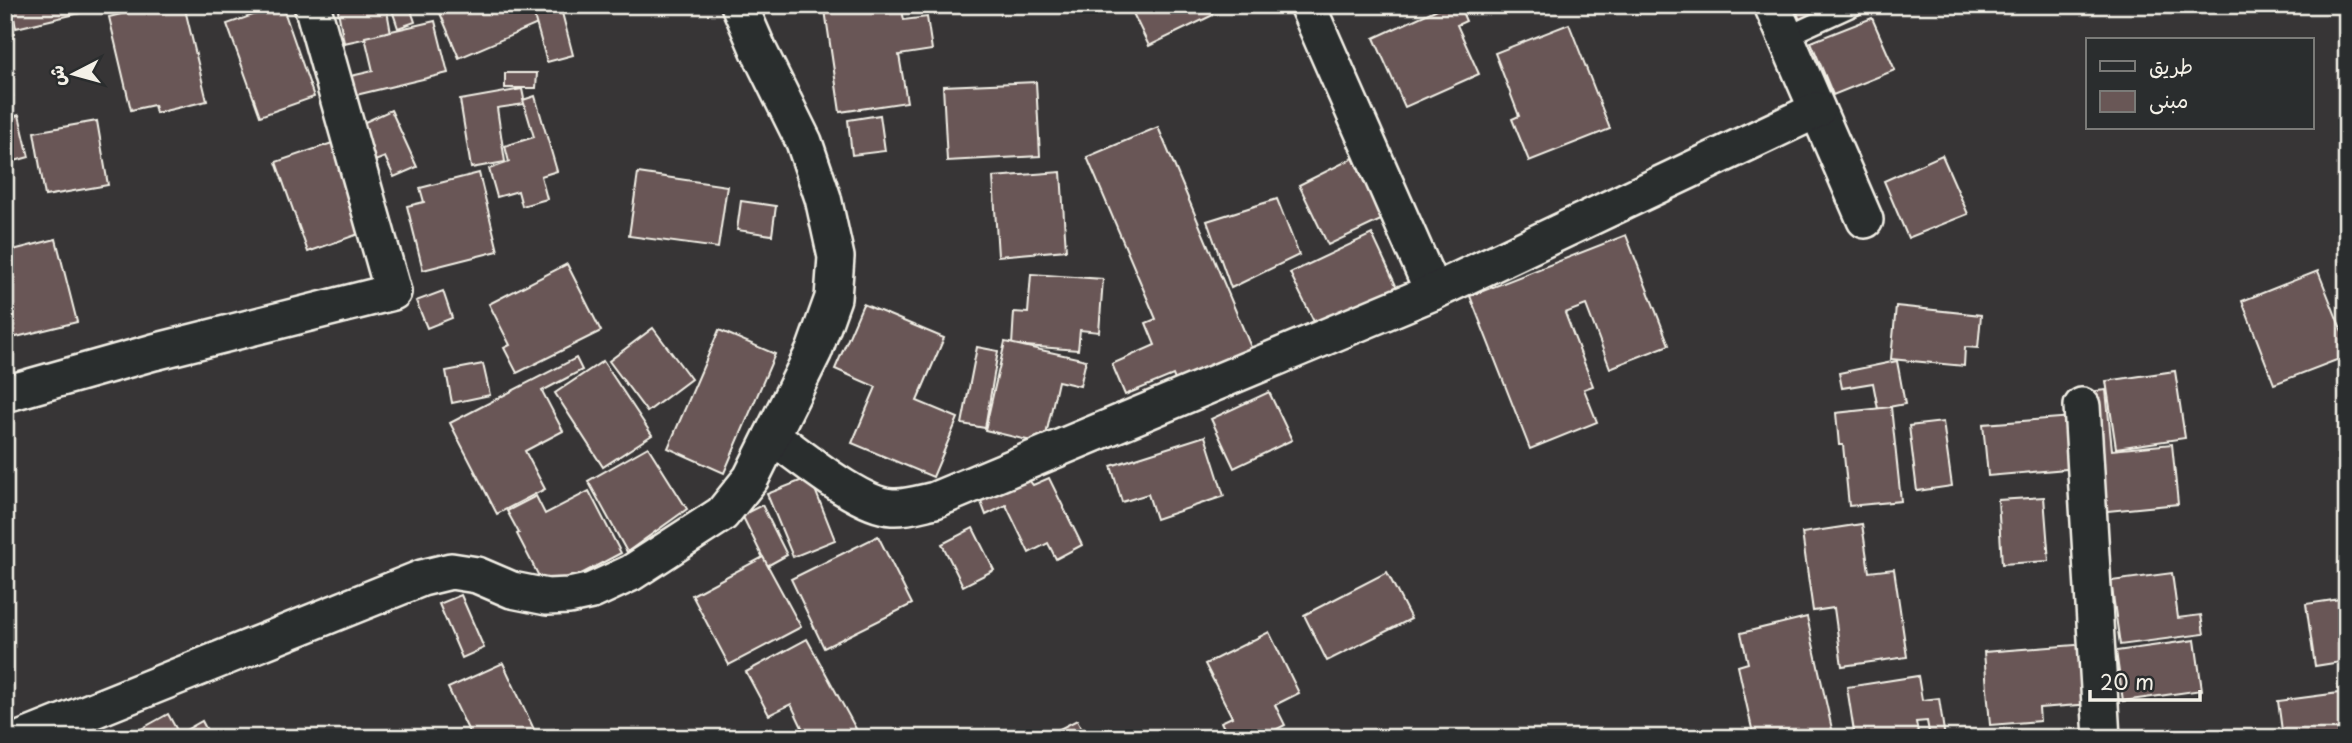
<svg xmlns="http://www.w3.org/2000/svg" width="2352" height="743" viewBox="0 0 2352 743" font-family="'Playpen Sans','Playpen Sans Arabic',sans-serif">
<rect width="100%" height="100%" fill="#373536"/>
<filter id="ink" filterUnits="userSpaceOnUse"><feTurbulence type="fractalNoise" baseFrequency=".0143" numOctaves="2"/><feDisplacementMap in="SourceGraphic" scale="14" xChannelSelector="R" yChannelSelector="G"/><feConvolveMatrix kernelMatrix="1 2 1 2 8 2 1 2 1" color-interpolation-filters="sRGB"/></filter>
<g filter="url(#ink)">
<g fill="#695756" stroke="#f4f1e8" stroke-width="2">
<path d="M 11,5 L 114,5 L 16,28 Z"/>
<path d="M 157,5 L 184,5 L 207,101 L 156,113 L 154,105 L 131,110 L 109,17 Z"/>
<path d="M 282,5 L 314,97 L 260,116 L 227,24 Z"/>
<path d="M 337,5 L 386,5 L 391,33 L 344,43 Z"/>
<path d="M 395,5 L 409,5 L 415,22 L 398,28 L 391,7 Z"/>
<path d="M 440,5 L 533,5 L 540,23 L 459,58 L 437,6 Z"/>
<path d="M 531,5 L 560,5 L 573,55 L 547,62 Z"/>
<path d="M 853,5 L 901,5 L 904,20 L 927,17 L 932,50 L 899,55 L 907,102 L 840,112 L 825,10 Z"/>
<path d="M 1129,5 L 1208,5 L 1213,15 L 1149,46 Z"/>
<path d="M 1446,5 L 1459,5 L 1466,21 L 1457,25 L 1479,74 L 1405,107 L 1374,38 Z"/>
<path d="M 1795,5 L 1814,5 L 1817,14 L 1800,21 Z"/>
<path d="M 1872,18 L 1895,70 L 1833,95 L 1811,42 Z"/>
<path d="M 435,21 L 448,73 L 356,95 L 351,76 L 373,71 L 365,37 Z"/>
<path d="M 1569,24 L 1610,129 L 1529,161 L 1512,119 L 1519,116 L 1495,53 Z"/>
<path d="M 5,69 L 13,96 L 5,98 Z"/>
<path d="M 505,73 L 537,73 L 536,88 L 505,88 Z"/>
<path d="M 1036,82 L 1040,156 L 947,161 L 943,86 Z"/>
<path d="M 522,89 L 525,104 L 497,108 L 505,162 L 471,168 L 460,100 Z"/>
<path d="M 535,96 L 557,171 L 541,176 L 547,199 L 522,206 L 518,191 L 497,197 L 489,169 L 509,162 L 505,146 L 534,137 L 523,100 Z"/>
<path d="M 391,110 L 417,167 L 394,177 L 385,157 L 370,163 L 354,127 Z"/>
<path d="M 19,115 L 29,157 L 11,162 L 5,141 L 5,119 Z"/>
<path d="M 880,115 L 885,151 L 852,155 L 848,120 Z"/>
<path d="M 97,121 L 108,185 L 45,196 L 34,132 Z"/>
<path d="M 1158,127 L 1256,359 L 1179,391 L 1173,375 L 1125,395 L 1112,364 L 1155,345 L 1146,323 L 1156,319 L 1087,157 Z"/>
<path d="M 338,141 L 370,230 L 308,252 L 276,162 Z"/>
<path d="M 1942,155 L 1968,214 L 1908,238 L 1884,181 Z"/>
<path d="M 1353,158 L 1383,219 L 1328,245 L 1299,185 Z"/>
<path d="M 1061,172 L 1066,250 L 998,256 L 993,177 Z"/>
<path d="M 479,173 L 498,251 L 423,270 L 407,206 L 424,202 L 420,188 Z"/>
<path d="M 638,173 L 727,186 L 718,248 L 629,236 Z"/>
<path d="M 1277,199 L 1299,255 L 1231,288 L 1207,221 Z"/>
<path d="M 741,201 L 776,206 L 772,235 L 737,230 Z"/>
<path d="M 1372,234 L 1399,292 L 1319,332 L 1290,273 Z"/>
<path d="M 1626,235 L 1669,345 L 1610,368 L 1586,305 L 1565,313 L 1593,386 L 1584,389 L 1597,422 L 1530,449 L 1470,296 Z"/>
<path d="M 56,239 L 77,322 L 8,339 L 5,327 L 5,252 Z"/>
<path d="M 567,264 L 601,331 L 517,373 L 504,348 L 510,345 L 489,304 Z"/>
<path d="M 2318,271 L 2347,344 L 2347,356 L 2274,384 L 2242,301 Z"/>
<path d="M 1031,274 L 1103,279 L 1099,332 L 1080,330 L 1078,350 L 1012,345 L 1014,312 L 1028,313 Z"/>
<path d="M 443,291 L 452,318 L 427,328 L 416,301 Z"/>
<path d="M 863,304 L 944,338 L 917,401 L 958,418 L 933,477 L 852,443 L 876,387 L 835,369 Z"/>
<path d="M 1896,306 L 1981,315 L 1978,348 L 1965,347 L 1964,366 L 1891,359 Z"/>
<path d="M 653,328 L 691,379 L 647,412 L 609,361 Z"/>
<path d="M 719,330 L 775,354 L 724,473 L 668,448 Z"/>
<path d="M 1005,342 L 1086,360 L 1080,386 L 1058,381 L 1044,444 L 985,430 Z"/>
<path d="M 977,347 L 998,351 L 985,428 L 962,424 Z"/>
<path d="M 576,358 L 582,370 L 542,391 L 563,431 L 525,451 L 545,489 L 497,514 L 450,423 Z"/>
<path d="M 603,361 L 652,435 L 603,467 L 555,393 Z"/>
<path d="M 1897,361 L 1905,404 L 1878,409 L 1873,383 L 1842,388 L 1839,373 Z"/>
<path d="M 483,364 L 490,395 L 452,403 L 446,371 Z"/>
<path d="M 2175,371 L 2185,438 L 2116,448 L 2106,381 Z"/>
<path d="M 2106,390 L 2112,450 L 2172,444 L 2178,504 L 2098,512 L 2087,392 Z"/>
<path d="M 1269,392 L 1292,440 L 1234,468 L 1211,419 Z"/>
<path d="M 1891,407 L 1901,501 L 1849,506 L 1843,445 L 1839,445 L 1836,413 Z"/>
<path d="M 2073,417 L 2077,468 L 1988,476 L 1983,424 Z"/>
<path d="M 1943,422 L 1952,486 L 1917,491 L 1909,426 Z"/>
<path d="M 1205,436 L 1224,496 L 1156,519 L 1148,494 L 1122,502 L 1111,466 Z"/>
<path d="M 648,447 L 687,509 L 627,552 L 588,481 Z"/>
<path d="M 1025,475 L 1033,485 L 1049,478 L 1082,545 L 1056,559 L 1048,543 L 1029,553 L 1006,505 L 986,515 L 978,494 Z"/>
<path d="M 810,477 L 835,540 L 793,557 L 767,494 Z"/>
<path d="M 589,491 L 621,553 L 547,592 L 517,534 L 519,533 L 507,511 L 536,496 L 545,514 Z"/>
<path d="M 2044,497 L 2049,561 L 2002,564 L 1998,500 Z"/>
<path d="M 762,505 L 787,555 L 767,566 L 742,515 Z"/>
<path d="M 1862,524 L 1869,572 L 1894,569 L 1907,657 L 1842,666 L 1834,608 L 1813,611 L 1802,533 Z"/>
<path d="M 973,528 L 994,570 L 963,586 L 942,544 Z"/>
<path d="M 878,536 L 912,604 L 824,648 L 791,579 Z"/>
<path d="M 763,557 L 801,627 L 729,665 L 692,595 Z"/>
<path d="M 1387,572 L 1411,619 L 1327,661 L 1304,615 Z"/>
<path d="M 2172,573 L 2178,618 L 2201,615 L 2204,634 L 2120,645 L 2111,581 Z"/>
<path d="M 461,595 L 484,648 L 462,658 L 439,604 Z"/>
<path d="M 2347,598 L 2347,661 L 2315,666 L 2306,604 Z"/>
<path d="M 1807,617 L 1834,738 L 1754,738 L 1738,666 L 1748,663 L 1741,633 Z"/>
<path d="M 1269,632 L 1299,693 L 1275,705 L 1285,725 L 1260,738 L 1229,738 L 1221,722 L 1232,717 L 1205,664 Z"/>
<path d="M 807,639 L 861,738 L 807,738 L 791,704 L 769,715 L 746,672 Z"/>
<path d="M 2195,640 L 2202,690 L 2123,701 L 2116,651 Z"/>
<path d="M 2088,644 L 2092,704 L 2039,708 L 2040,721 L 1990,725 L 1984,652 Z"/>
<path d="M 503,663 L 538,738 L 472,738 L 448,688 Z"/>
<path d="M 1918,676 L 1922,700 L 1939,698 L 1945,738 L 1930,738 L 1927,721 L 1916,722 L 1919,738 L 1855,738 L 1847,687 Z"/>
<path d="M 2347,692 L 2347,738 L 2283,738 L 2278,701 Z"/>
<path d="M 168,714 L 179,734 L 202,721 L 211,738 L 125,738 Z"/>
<path d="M 1077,720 L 1086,738 L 1042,738 Z"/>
</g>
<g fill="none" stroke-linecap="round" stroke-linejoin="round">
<defs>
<path id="service" d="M 1785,37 L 1855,5"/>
<g id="minor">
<path d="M 1307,5 L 1433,292"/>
<path d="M 1772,5 L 1865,220"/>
<path d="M 5,394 L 154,352 L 393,292 L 312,5"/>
<path d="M 2082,406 L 2102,738"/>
<path d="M 772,436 C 801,456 858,505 892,507 C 907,508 921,503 935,500 L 1433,292 L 1817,110"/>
<path d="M 24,738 L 422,578 L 451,571 L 477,575 L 512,590 L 547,597 L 569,596 L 592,591 L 631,573 L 722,514 L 751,478 L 814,351 L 833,298 L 836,257 L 823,198 L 804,142 L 759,51 L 739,5"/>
</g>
</defs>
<use href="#service" stroke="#f4f1e8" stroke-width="23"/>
<use href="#minor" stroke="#f4f1e8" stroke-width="40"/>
<use href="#service" stroke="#2a2d2e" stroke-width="18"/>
<use href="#minor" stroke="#2a2d2e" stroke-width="35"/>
</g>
</g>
<rect width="2352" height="743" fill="none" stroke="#2a2d2e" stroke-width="28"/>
<rect x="14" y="14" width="2324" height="715" fill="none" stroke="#f4f1e8" stroke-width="2.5" filter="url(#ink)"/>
<rect x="2086" y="38" width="228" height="91" fill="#2a2d2e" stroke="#7b7b78" stroke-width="2"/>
<rect x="2100" y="61" width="35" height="10" fill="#2a2d2e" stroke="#7b7b78" stroke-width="2"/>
<text x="2149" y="74" font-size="21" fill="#f4f1e8">طريق</text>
<rect x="2100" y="91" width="35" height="21" fill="#695756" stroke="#7b7b78" stroke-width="2"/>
<text x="2149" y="108" font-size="21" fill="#f4f1e8">مبنى</text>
<g transform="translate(74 74) rotate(264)" stroke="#2a2d2e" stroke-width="5" paint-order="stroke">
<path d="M0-5L12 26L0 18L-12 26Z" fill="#f4f1e8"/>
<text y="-10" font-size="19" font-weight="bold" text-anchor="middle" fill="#f4f1e8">ش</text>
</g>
<path d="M2090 690v10h110v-10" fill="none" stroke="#f4f1e8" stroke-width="3.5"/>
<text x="2100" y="690" font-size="21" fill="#f4f1e8" stroke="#2a2d2e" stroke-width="5" paint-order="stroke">20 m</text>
</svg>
